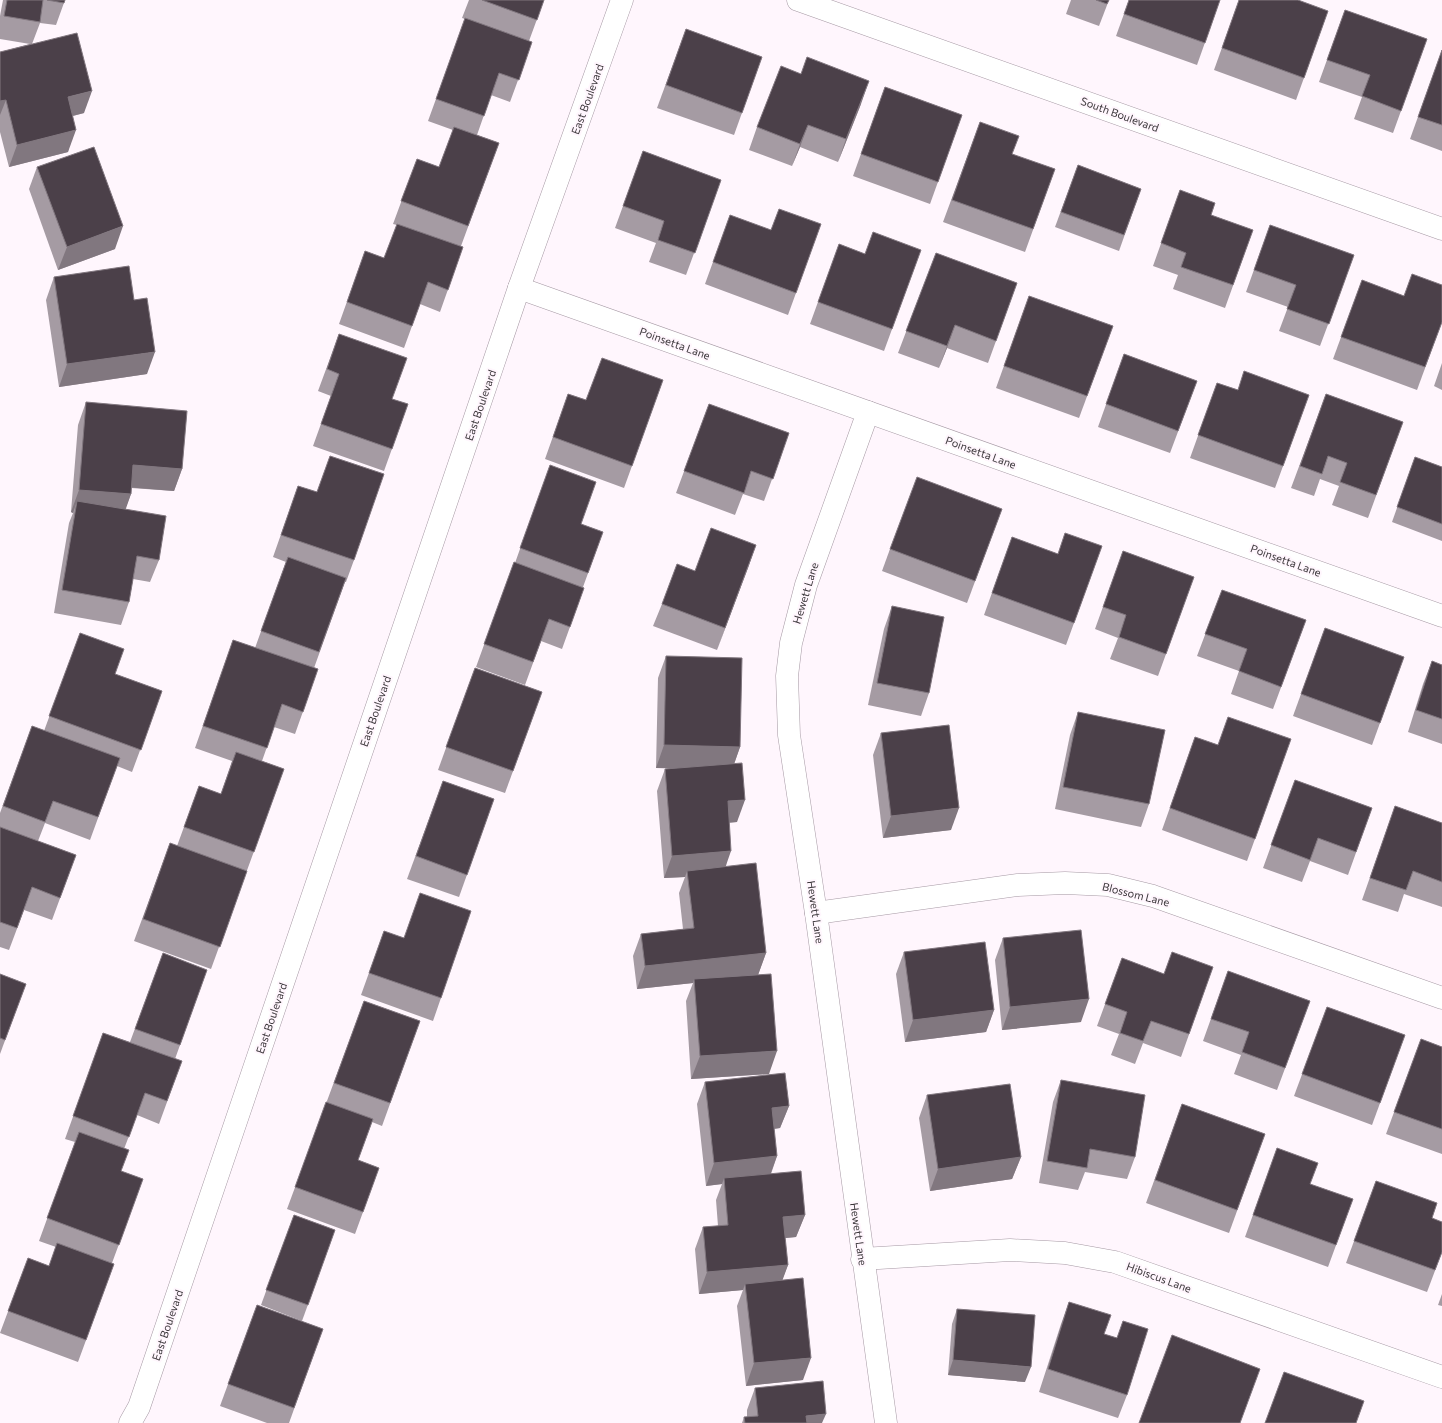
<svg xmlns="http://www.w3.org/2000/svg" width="1442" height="1423" viewBox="0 0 1442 1423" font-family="Commissioner,sans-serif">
<rect width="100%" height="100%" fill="#fff6fd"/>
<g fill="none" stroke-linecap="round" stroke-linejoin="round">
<defs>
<g id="minor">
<path d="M 798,0 L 1442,229"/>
<path d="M 519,288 L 1442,616"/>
<path d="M 868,412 L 806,585 L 791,643 L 787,676 L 789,735 L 816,913 L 886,1423"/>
<path d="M 816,913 L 1018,885 L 1065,883 L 1108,885 L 1153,896 L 1442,998"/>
<path d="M 862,1259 L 1010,1250 L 1065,1253 L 1115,1262 L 1442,1377"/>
<path d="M 130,1423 L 139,1407 L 519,288 L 622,0"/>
</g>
</defs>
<use href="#minor" stroke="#a699a4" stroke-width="23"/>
<use href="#minor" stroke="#fff" stroke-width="22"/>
</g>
<g fill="#a59ba3">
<path d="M 3,0 L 65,0 L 56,25 L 40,23 L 32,44 L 84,113 L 73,116 L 68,152 L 9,167 L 0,132 L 0,52 L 30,44 L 0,39 L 0,16 Z"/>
<path d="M 469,0 L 544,0 L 529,41 L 532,42 L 510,102 L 491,95 L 477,135 L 499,143 L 461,246 L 463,247 L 440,312 L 420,304 L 404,348 L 339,324 L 365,251 L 384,258 L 397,225 L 393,224 L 417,159 L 439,167 L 453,130 L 428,121 L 465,19 L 462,18 Z"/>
<path d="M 1071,0 L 1109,0 L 1099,26 L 1066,14 Z"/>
<path d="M 1129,0 L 1220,0 L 1197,65 L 1116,36 Z"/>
<path d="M 1239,0 L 1328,11 L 1296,100 L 1214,70 Z"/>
<path d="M 1345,10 L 1427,39 L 1393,133 L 1354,119 L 1362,97 L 1319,82 Z"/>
<path d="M 686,29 L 762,57 L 734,135 L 657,108 Z"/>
<path d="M 1442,50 L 1442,151 L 1410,139 Z"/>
<path d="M 885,87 L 962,115 L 930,204 L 853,176 Z"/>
<path d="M 861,104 L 838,162 L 800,147 L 792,166 L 749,150 L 757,127 Z"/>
<path d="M 980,122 L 1012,154 L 1055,169 L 1025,252 L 943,222 Z"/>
<path d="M 643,151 L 721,180 L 686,275 L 649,262 L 656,243 L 615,228 Z"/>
<path d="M 1078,165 L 1141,189 L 1119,251 L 1055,227 Z"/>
<path d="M 37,167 L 115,249 L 58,270 L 29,189 Z"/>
<path d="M 1180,190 L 1211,215 L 1253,230 L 1225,308 L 1173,289 L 1178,275 L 1153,266 Z"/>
<path d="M 730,215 L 771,230 L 821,224 L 788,315 L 705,284 Z"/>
<path d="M 1270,225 L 1354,255 L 1320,346 L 1279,331 L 1288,307 L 1246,292 Z"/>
<path d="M 839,244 L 865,254 L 921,250 L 884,351 L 810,324 Z"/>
<path d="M 936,253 L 1017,283 L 988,363 L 947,348 L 939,368 L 898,353 Z"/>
<path d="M 54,277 L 147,374 L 59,387 L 46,300 Z"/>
<path d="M 1362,280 L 1404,296 L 1442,322 L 1417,390 L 1333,359 Z"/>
<path d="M 1029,296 L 1113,326 L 1079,418 L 996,388 Z"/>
<path d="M 339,334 L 392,399 L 408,404 L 384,471 L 313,446 L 331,396 L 318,391 Z"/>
<path d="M 1124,354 L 1197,381 L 1170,453 L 1098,427 Z"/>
<path d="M 1442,363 L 1442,390 L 1434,386 Z"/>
<path d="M 663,380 L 624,488 L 545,459 L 568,394 L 586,400 Z"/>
<path d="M 1217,383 L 1238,390 L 1309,395 L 1275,488 L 1190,458 Z"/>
<path d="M 1326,394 L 1403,422 L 1368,518 L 1332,505 L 1339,486 L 1320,479 L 1314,496 L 1291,488 Z"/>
<path d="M 86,402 L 182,469 L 174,491 L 131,488 L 131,494 L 125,509 L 159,560 L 150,582 L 133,579 L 129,602 L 121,625 L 54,613 L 69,523 L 73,513 L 71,512 L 78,425 Z"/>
<path d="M 709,404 L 789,433 L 764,501 L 743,494 L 735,515 L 676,493 Z"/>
<path d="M 330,456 L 354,560 L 346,582 L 345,582 L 314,668 L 318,669 L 295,734 L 274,727 L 262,761 L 284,769 L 211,969 L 134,941 L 170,843 L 177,846 L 199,786 L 221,794 L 232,761 L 195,748 L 233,640 L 255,648 L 286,562 L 273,557 L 298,486 L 317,492 Z"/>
<path d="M 1415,457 L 1442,467 L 1442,541 L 1392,522 Z"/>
<path d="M 550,465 L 581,524 L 603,532 L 583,587 L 584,588 L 562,649 L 541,641 L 525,685 L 476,667 L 514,562 L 515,563 Z"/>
<path d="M 1002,509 L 967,603 L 882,571 L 890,549 Z"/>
<path d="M 1012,537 L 1058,554 L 1102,546 L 1066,645 L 984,615 Z"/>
<path d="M 756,545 L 717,650 L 653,626 L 662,604 L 695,571 Z"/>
<path d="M 1123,551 L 1194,577 L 1158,676 L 1110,659 L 1118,638 L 1095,629 Z"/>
<path d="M 1222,590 L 1306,620 L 1273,709 L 1231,694 L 1239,671 L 1197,656 Z"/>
<path d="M 892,606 L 929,693 L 921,716 L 868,705 L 884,629 Z"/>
<path d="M 1325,628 L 1404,657 L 1372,745 L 1293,716 Z"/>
<path d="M 80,633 L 115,674 L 162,691 L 132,772 L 117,766 L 90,840 L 45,823 L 38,841 L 76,855 L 52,920 L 24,910 L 9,950 L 0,947 L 0,813 L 32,726 L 44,731 Z"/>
<path d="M 666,656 L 740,747 L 734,764 L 737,822 L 729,823 L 726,867 L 766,953 L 758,975 L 769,1074 L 691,1079 L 686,1001 L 693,983 L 637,989 L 633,956 L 641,934 L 683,929 L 679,893 L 685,877 L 664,878 L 657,791 L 665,769 L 673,768 L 656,768 L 658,678 Z"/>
<path d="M 1432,661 L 1442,665 L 1442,744 L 1408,732 L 1423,684 Z"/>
<path d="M 475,668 L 542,692 L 505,793 L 438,770 Z"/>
<path d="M 1078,712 L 1149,804 L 1141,827 L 1055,809 L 1070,735 Z"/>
<path d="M 881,733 L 951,830 L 883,838 L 873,755 Z"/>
<path d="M 1195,737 L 1218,745 L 1291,739 L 1247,861 L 1162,830 Z"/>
<path d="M 1295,780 L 1372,808 L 1348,875 L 1310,861 L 1302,882 L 1263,868 Z"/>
<path d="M 443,781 L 494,799 L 459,897 L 407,879 Z"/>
<path d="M 1395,806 L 1442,823 L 1442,907 L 1404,894 L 1398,912 L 1362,900 Z"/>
<path d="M 471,911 L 433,1021 L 361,995 L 384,931 L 403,938 Z"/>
<path d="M 1003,938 L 1081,1022 L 1002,1030 L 995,960 Z"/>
<path d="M 904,952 L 994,1010 L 986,1032 L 905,1042 L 896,974 Z"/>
<path d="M 163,953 L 207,970 L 175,1059 L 182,1061 L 159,1124 L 137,1115 L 124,1149 L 121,1171 L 143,1179 L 112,1263 L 114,1264 L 78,1362 L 0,1333 L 28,1258 L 49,1266 L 56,1247 L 39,1241 L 75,1142 L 65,1139 L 103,1033 L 130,1042 Z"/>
<path d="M 1122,958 L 1164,974 L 1213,967 L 1181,1057 L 1143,1043 L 1135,1064 L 1111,1055 L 1119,1034 L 1097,1026 Z"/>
<path d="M 1228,971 L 1310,1001 L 1277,1090 L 1234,1074 L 1241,1055 L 1203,1041 Z"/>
<path d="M 0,974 L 26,984 L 0,1054 Z"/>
<path d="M 364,1001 L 420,1021 L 382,1126 L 372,1122 L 358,1160 L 379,1168 L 355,1234 L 287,1209 Z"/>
<path d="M 1327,1007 L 1405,1035 L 1372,1125 L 1294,1096 Z"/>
<path d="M 1421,1039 L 1442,1047 L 1442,1154 L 1386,1134 Z"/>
<path d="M 1061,1080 L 1135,1157 L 1127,1179 L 1085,1172 L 1078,1190 L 1039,1183 L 1053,1102 Z"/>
<path d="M 705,1082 L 789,1106 L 780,1128 L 774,1129 L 777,1156 L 771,1174 L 805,1215 L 796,1237 L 785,1238 L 788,1265 L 782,1280 L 803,1380 L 746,1386 L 737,1306 L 743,1290 L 699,1294 L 695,1249 L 703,1227 L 718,1226 L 716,1200 L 722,1184 L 706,1186 L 697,1104 Z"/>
<path d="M 927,1095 L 1021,1157 L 1012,1179 L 930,1191 L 919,1118 Z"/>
<path d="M 1182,1104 L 1265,1134 L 1229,1233 L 1146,1203 Z"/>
<path d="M 1277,1148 L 1310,1184 L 1353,1199 L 1328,1267 L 1245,1237 Z"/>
<path d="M 1376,1181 L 1432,1218 L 1442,1252 L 1427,1292 L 1346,1263 Z"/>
<path d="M 294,1215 L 335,1230 L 302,1321 L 261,1305 Z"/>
<path d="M 1442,1294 L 1442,1306 L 1438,1305 Z"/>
<path d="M 1069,1302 L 1104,1334 L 1117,1338 L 1123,1321 L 1127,1395 L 1118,1418 L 1039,1392 L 1061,1324 Z"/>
<path d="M 257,1305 L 323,1329 L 289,1423 L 267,1423 L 220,1406 Z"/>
<path d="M 957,1309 L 1025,1382 L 948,1375 L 952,1324 Z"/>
<path d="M 755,1388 L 822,1423 L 742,1423 L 744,1417 L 747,1417 L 747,1410 Z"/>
</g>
<g fill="#81777f">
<path d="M 869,81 L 861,104 L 838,162 L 846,139 Z"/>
<path d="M 92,91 L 84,113 L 60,119 L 68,97 Z"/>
<path d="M 6,100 L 0,115 L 0,101 Z"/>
<path d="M 808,125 L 800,147 L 792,166 L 800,144 Z"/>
<path d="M 76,130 L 68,152 L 9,167 L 17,145 Z"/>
<path d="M 123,226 L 115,249 L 58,270 L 67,247 Z"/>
<path d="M 955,325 L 947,348 L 939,368 L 947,346 Z"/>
<path d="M 155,352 L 147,374 L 59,387 L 67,364 Z"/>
<path d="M 133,465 L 182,469 L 174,491 L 125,487 Z"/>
<path d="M 79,490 L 131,494 L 123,517 L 77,501 L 73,513 L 71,512 Z"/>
<path d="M 756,545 L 748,568 L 717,650 L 725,628 Z"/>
<path d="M 664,745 L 740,747 L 732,770 L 656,768 Z"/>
<path d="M 745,800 L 737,822 L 719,823 L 728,801 Z"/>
<path d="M 959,808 L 951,830 L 883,838 L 891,816 Z"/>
<path d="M 731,851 L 723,874 L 687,871 L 685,877 L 664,878 L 672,856 Z"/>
<path d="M 766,953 L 758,975 L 694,979 L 693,983 L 637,989 L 645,966 Z"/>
<path d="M 1089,999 L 1081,1022 L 1002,1030 L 1010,1007 Z"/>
<path d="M 994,1010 L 986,1032 L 905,1042 L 913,1020 Z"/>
<path d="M 777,1051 L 769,1074 L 691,1079 L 700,1056 Z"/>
<path d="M 789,1106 L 780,1128 L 764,1130 L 772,1108 Z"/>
<path d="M 777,1156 L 769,1178 L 724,1178 L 722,1184 L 706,1186 L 714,1163 Z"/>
<path d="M 1021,1157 L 1012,1179 L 930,1191 L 938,1169 Z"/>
<path d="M 805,1215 L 796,1237 L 775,1239 L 783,1217 Z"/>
<path d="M 788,1265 L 780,1287 L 745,1284 L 743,1290 L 699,1294 L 707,1272 Z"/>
<path d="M 811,1358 L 803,1380 L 746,1386 L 754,1363 Z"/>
<path d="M 953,1360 L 1031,1367 L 1025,1382 L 948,1375 Z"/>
<path d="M 826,1414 L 822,1423 L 804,1423 L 806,1416 Z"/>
</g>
<g fill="#4b4049" stroke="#81777f">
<path d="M 7,0 L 43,0 L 40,22 L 4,16 Z"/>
<path d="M 47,0 L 65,0 L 64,3 Z"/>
<path d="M 482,0 L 544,0 L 537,20 Z"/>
<path d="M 1096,0 L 1109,0 L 1107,4 Z"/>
<path d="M 1129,0 L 1220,0 L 1205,43 L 1124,14 Z"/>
<path d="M 1239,0 L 1298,0 L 1328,11 L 1304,78 L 1222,48 Z"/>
<path d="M 1345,10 L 1427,39 L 1401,111 L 1362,96 L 1370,75 L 1327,60 Z"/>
<path d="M 465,18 L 532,42 L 519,80 L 499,73 L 484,116 L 436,99 Z"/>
<path d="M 686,29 L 762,57 L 742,113 L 666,85 Z"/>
<path d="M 77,33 L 92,91 L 68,97 L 76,130 L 17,145 L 6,100 L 0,101 L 0,52 Z"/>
<path d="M 1442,50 L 1442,125 L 1418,117 Z"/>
<path d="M 807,57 L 869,81 L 846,139 L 808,125 L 800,144 L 757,127 L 781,66 L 801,74 Z"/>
<path d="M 885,87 L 962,115 L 938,182 L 861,154 Z"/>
<path d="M 980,122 L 1019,136 L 1012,154 L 1055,169 L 1033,229 L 952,200 Z"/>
<path d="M 454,127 L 499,143 L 468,226 L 401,201 L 417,159 L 439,167 Z"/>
<path d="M 94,147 L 123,226 L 67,247 L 37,167 Z"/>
<path d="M 643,151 L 721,180 L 695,253 L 658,240 L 664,221 L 623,206 Z"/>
<path d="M 1078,165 L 1141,189 L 1124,235 L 1061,212 Z"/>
<path d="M 1180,190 L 1215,203 L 1211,215 L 1253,230 L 1233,285 L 1181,267 L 1186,253 L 1161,243 Z"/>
<path d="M 779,209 L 821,224 L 796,293 L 713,262 L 730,215 L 771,230 Z"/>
<path d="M 397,224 L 463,247 L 448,290 L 428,282 L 412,326 L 347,302 L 365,251 L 384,258 Z"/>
<path d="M 1270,225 L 1354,255 L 1329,324 L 1287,309 L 1296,285 L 1254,270 Z"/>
<path d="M 873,232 L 921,250 L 892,329 L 818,302 L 839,244 L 865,254 Z"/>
<path d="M 936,253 L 1017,283 L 996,341 L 955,325 L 947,346 L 906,331 Z"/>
<path d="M 129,266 L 134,300 L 147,298 L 155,352 L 67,364 L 54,277 Z"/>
<path d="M 1412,274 L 1442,285 L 1442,322 L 1425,367 L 1341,337 L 1362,280 L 1404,296 Z"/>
<path d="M 1029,296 L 1113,326 L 1087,396 L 1004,366 Z"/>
<path d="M 339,334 L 407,358 L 392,399 L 408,404 L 392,449 L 321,424 L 339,374 L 327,369 Z"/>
<path d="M 1124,354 L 1197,381 L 1178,431 L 1106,404 Z"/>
<path d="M 602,358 L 663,380 L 632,466 L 553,437 L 568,394 L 586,400 Z"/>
<path d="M 1244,371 L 1309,395 L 1283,466 L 1198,435 L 1217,383 L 1238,390 Z"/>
<path d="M 1326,394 L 1403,422 L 1376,495 L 1340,482 L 1347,463 L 1328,456 L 1322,474 L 1300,466 Z"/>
<path d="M 86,402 L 187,411 L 182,469 L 133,465 L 131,494 L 79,490 Z"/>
<path d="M 709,404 L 789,433 L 773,479 L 751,471 L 744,493 L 684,471 Z"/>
<path d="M 330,456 L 384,474 L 354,560 L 281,535 L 298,486 L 317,492 Z"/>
<path d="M 1415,457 L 1442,467 L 1442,524 L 1397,507 Z"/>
<path d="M 550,465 L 596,482 L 581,524 L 603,532 L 588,573 L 520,548 Z"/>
<path d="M 917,477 L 1002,509 L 975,581 L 890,549 Z"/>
<path d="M 77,501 L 166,516 L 159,560 L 137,556 L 129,602 L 62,590 Z"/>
<path d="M 711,528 L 756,545 L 725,628 L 662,604 L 677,564 L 695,571 Z"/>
<path d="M 1065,533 L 1102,546 L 1074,623 L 992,593 L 1012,537 L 1058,554 Z"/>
<path d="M 1123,551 L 1194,577 L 1166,654 L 1119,637 L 1126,615 L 1103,607 Z"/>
<path d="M 288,557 L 346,578 L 319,652 L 261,631 Z"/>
<path d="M 514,562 L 584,588 L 570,627 L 549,619 L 533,662 L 484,644 Z"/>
<path d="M 1222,590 L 1306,620 L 1281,687 L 1239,671 L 1247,649 L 1205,634 Z"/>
<path d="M 892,606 L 944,617 L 929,693 L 877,683 Z"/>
<path d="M 1325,628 L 1404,657 L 1380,723 L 1301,694 Z"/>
<path d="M 80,633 L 124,649 L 115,674 L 162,691 L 141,750 L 49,716 Z"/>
<path d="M 233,640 L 318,669 L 303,712 L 282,704 L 267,748 L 203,726 Z"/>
<path d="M 666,656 L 742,658 L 740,747 L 664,745 Z"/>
<path d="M 1432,661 L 1442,665 L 1442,719 L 1416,710 Z"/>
<path d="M 475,668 L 542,692 L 513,771 L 446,747 Z"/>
<path d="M 1078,712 L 1165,730 L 1149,804 L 1063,787 Z"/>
<path d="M 1228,717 L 1291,739 L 1255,839 L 1170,808 L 1195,737 L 1218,745 Z"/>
<path d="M 949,725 L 959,808 L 891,816 L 881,733 Z"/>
<path d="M 32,726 L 120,758 L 98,817 L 53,801 L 45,822 L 3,806 Z"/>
<path d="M 236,752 L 284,769 L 254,852 L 184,827 L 199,786 L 221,794 Z"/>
<path d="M 742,763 L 745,800 L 728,801 L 731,851 L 672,856 L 665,769 Z"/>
<path d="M 1295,780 L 1372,808 L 1356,852 L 1318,838 L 1310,860 L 1271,845 Z"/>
<path d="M 443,781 L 494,799 L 467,875 L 416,856 Z"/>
<path d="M 1395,806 L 1442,823 L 1442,882 L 1413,871 L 1406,890 L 1370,878 Z"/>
<path d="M 0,827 L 76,855 L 60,898 L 32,887 L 17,928 L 0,922 Z"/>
<path d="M 170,843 L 247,871 L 220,947 L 143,919 Z"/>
<path d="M 756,863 L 766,953 L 645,966 L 641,934 L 694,928 L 687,871 Z"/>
<path d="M 420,893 L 471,911 L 441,998 L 369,973 L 384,931 L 404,938 Z"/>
<path d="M 1081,930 L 1089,999 L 1010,1007 L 1003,938 Z"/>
<path d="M 985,942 L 994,1010 L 913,1020 L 904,952 Z"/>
<path d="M 1172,952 L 1213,967 L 1189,1034 L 1151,1021 L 1143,1041 L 1120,1033 L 1127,1012 L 1105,1004 L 1122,958 L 1164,974 Z"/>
<path d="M 163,953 L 207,970 L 180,1045 L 135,1029 Z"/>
<path d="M 1228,971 L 1310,1001 L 1285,1068 L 1242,1052 L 1249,1032 L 1211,1019 Z"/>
<path d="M 0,974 L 26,984 L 5,1040 L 0,1038 Z"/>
<path d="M 771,974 L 777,1051 L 700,1056 L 694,979 Z"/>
<path d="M 364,1001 L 420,1021 L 390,1103 L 334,1083 Z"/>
<path d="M 1327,1007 L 1405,1035 L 1380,1103 L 1302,1074 Z"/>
<path d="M 103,1033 L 182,1061 L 167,1101 L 145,1093 L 129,1137 L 73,1116 Z"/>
<path d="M 1421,1039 L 1442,1047 L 1442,1129 L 1394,1112 Z"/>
<path d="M 785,1073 L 789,1106 L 772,1108 L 777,1156 L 714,1163 L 705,1082 Z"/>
<path d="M 1061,1080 L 1145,1095 L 1135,1157 L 1090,1149 L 1087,1168 L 1047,1161 Z"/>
<path d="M 1010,1084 L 1021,1157 L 938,1169 L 927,1095 Z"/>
<path d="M 326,1102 L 373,1119 L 358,1160 L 379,1168 L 363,1212 L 295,1187 Z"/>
<path d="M 1182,1104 L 1265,1134 L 1237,1210 L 1155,1180 Z"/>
<path d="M 79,1132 L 129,1150 L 121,1171 L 143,1179 L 119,1245 L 47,1218 Z"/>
<path d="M 1277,1148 L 1318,1163 L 1310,1184 L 1353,1199 L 1336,1245 L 1253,1215 Z"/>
<path d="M 801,1171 L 805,1215 L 783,1217 L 788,1265 L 707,1272 L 703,1227 L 728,1225 L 724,1178 Z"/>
<path d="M 1376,1181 L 1437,1203 L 1432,1218 L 1442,1222 L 1442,1252 L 1435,1270 L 1354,1241 Z"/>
<path d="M 294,1215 L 335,1230 L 308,1305 L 266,1290 Z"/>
<path d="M 57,1243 L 114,1264 L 86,1340 L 8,1311 L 28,1258 L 49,1266 Z"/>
<path d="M 803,1278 L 811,1358 L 754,1363 L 745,1284 Z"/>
<path d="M 1069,1302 L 1111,1315 L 1104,1334 L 1117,1338 L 1123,1321 L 1148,1329 L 1127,1395 L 1048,1369 Z"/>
<path d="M 257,1305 L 323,1329 L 294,1408 L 228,1384 Z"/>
<path d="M 957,1309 L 1035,1315 L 1031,1367 L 953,1360 Z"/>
<path d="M 1172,1335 L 1260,1369 L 1240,1423 L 1139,1423 Z"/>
<path d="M 1284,1372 L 1364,1401 L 1356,1423 L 1265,1423 Z"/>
<path d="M 823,1381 L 826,1414 L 806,1416 L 807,1423 L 745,1423 L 744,1417 L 758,1416 L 755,1388 Z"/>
</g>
<g text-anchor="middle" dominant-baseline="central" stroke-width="4" stroke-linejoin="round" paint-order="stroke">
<g font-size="11" fill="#3d383c" stroke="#fff6fd">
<text transform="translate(587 99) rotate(-70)">East Boulevard</text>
<text transform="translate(1120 114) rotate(20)">South Boulevard</text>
<text transform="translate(675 343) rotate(20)">Poinsetta Lane</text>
<text transform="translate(480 405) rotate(-71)">East Boulevard</text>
<text transform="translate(981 452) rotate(20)">Poinsetta Lane</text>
<text transform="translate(1286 560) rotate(20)">Poinsetta Lane</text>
<text transform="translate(805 593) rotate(-73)">Hewett Lane</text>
<text transform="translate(375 711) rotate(-71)">East Boulevard</text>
<text transform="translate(1136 894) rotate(14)">Blossom Lane</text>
<text transform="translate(816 912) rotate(82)">Hewett Lane</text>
<text transform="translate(271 1018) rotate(-71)">East Boulevard</text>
<text transform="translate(859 1234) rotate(82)">Hewett Lane</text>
<text transform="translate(1159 1277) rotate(20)">Hibiscus Lane</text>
<text transform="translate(167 1325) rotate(-71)">East Boulevard</text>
</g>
</g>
</svg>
